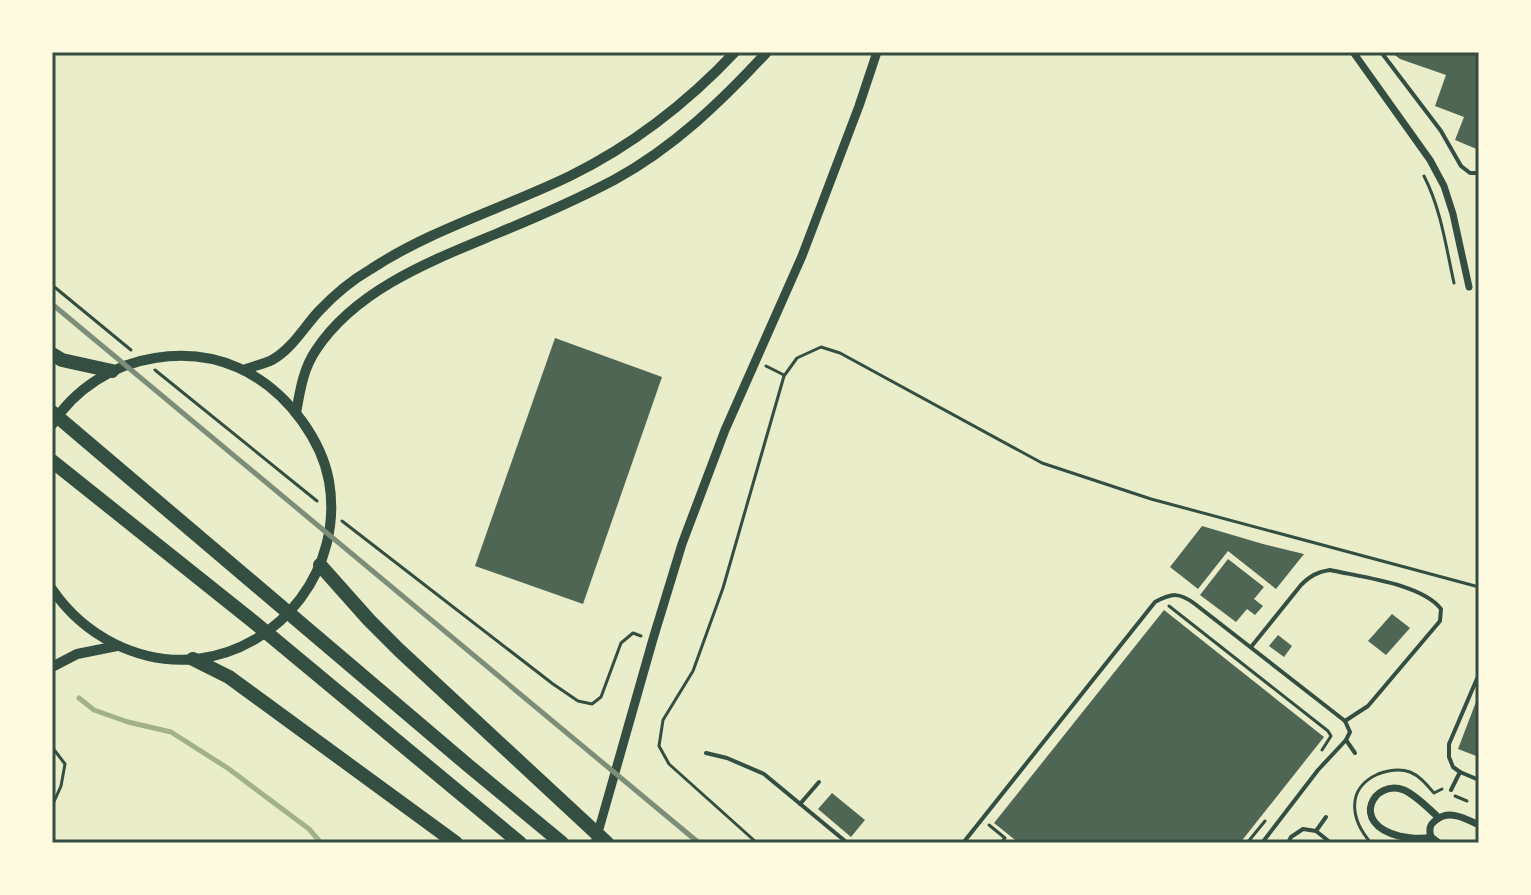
<svg xmlns="http://www.w3.org/2000/svg" width="1531" height="895" viewBox="0 0 1531 895" font-family="'DM Sans',sans-serif">
<rect width="100%" height="100%" fill="#e9edc9"/>
<g fill="none" stroke-linecap="round" stroke-linejoin="round">
<path stroke="#a3b18a" stroke-width="5" d="M 79,698 L 94,710 L 128,722 L 171,732 L 229,769 L 309,829 L 321,843"/>
</g>
<g fill="#4f6655">
<path d="M 1391,52 L 1479,52 L 1479,150 L 1455,140 L 1464,117 L 1435,106 L 1446,75 L 1400,59 Z"/>
<path d="M 555,338 L 662,377 L 583,604 L 475,566 Z"/>
<path d="M 1202,526 L 1263,544 L 1304,554 L 1276,589 L 1228,551 L 1198,589 L 1170,567 Z"/>
<path d="M 1228,559 L 1264,587 L 1254,599 L 1263,606 L 1255,615 L 1247,609 L 1236,622 L 1200,595 Z"/>
<path d="M 1164,610 L 1324,737 L 1240,843 L 1019,843 L 994,823 Z"/>
<path d="M 1392,614 L 1410,628 L 1386,655 L 1368,641 Z"/>
<path d="M 1278,635 L 1292,646 L 1284,657 L 1269,646 Z"/>
<path d="M 1479,694 L 1479,757 L 1458,749 Z"/>
<path d="M 832,793 L 865,820 L 851,837 L 818,809 Z"/>
</g>
<g fill="none" stroke-linecap="round" stroke-linejoin="round">
<g stroke="#344e41" stroke-width="3">
<path d="M 1424,176 C 1441,209 1446,247 1454,283"/>
<path d="M 52,285 L 131,350"/>
<path d="M 766,366 L 784,375"/>
<path d="M 155,370 L 317,501"/>
<path d="M 342,521 L 553,684 L 578,701 L 592,704 L 601,697 L 621,643 L 633,633 L 641,636"/>
<path d="M 1169,606 L 1328,731 L 1331,736 L 1322,750"/>
<path d="M 52,747 L 65,764 L 61,786 L 52,806"/>
<path d="M 1455,796 L 1467,801"/>
<path d="M 989,825 L 1005,838 L 1001,843"/>
<path d="M 757,843 L 669,764 L 659,746 L 663,720 L 693,671 L 723,588 L 784,376 L 797,358 L 821,347 L 840,353 L 1042,463 L 1151,499 L 1479,587"/>
<path d="M 1247,843 L 1265,821"/>
<path d="M 1371,843 C 1351,820 1345,789 1378,774 C 1389,770 1399,768 1410,772 C 1420,776 1427,785 1434,793 L 1442,789"/>
</g>
<g stroke="#344e41" stroke-width="4">
<path d="M 1381,52 L 1441,131 L 1461,166 L 1470,173 L 1479,173"/>
<path d="M 1251,647 L 1301,585 C 1310,576 1317,572 1330,570 C 1361,577 1422,584 1441,609 L 1440,621 L 1368,706 L 1345,721"/>
<path d="M 1346,740 L 1355,753"/>
<path d="M 706,753 L 727,758 L 764,774 L 845,841"/>
<path d="M 1460,772 L 1479,780"/>
<path d="M 1451,790 L 1460,772 L 1453,767 L 1449,757 L 1449,744 L 1479,674"/>
<path d="M 800,804 L 819,782"/>
<path d="M 1316,831 L 1326,817"/>
<path d="M 963,843 L 1155,602 C 1172,593 1179,592 1195,604 L 1345,721 L 1350,732 L 1346,740 L 1318,770 L 1262,843"/>
<path d="M 1288,843 L 1291,837 L 1303,829 L 1316,831 L 1331,843"/>
</g>
<g stroke="#344e41" stroke-width="7">
<path d="M 1353,52 L 1430,160 L 1444,186 L 1453,214 L 1469,287"/>
<path d="M 1431,837 C 1429,830 1429,825 1436,820 C 1450,809 1466,819 1479,825"/>
<path d="M 1439,843 L 1431,837 C 1420,840 1409,838 1399,836 C 1348,823 1375,778 1404,790 C 1417,796 1429,809 1439,818"/>
</g>
<path stroke="#344e41" stroke-width="9" d="M 595,843 L 653,639 L 682,544 L 725,430 L 802,256 L 859,106 L 877,52"/>
<g stroke="#344e41" stroke-width="10">
<path d="M 244,370 C 253,366 264,364 272,360 C 292,349 304,327 319,311 C 334,295 352,280 371,269 C 432,229 504,208 570,176 C 633,145 687,103 735,52"/>
<path d="M 296,413 C 300,391 303,369 316,350 C 356,289 433,260 498,233 C 537,217 576,200 614,180 C 673,148 722,101 767,52"/>
<path d="M 52,425 C 74,389 114,364 155,358 C 216,348 267,373 302,421 C 315,439 325,459 329,481 C 344,567 282,649 197,659 C 139,665 84,636 52,589"/>
<path d="M 52,667 L 77,654 L 117,646"/>
</g>
<g stroke="#344e41" stroke-width="14">
<path d="M 52,354 L 62,360 L 112,371"/>
<path d="M 52,412 L 470,767 L 562,843"/>
<path d="M 52,461 L 255,623 L 520,843"/>
<path d="M 320,565 L 369,620 L 399,650 L 607,843"/>
<path d="M 193,659 L 229,677 L 456,843"/>
</g>
<path stroke="#7c8e77" stroke-width="5" d="M 52,304 L 699,843"/>
</g>
<rect width="1531" height="895" fill="none" stroke="#fefae0" stroke-width="108"/>
<rect x="54" y="54" width="1423" height="787" fill="none" stroke="#344e41" stroke-width="3"/>
</svg>
